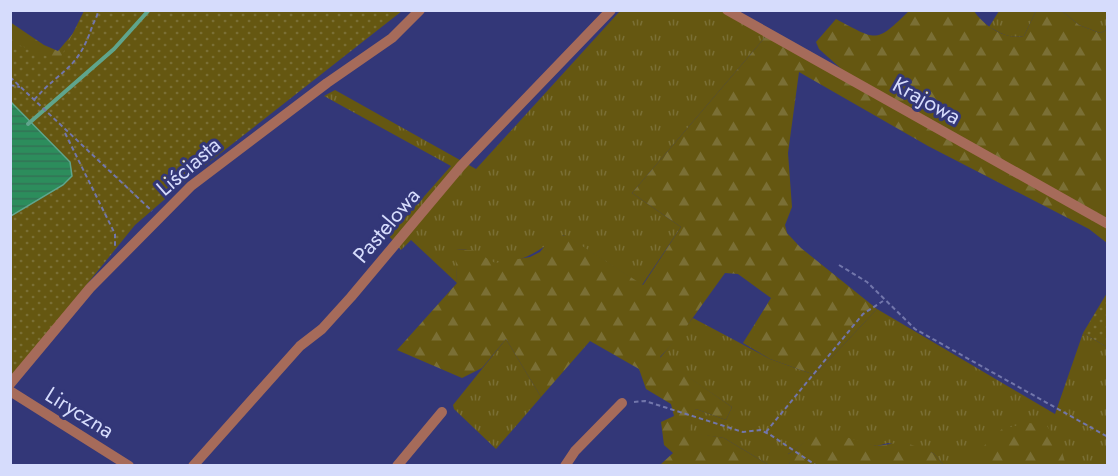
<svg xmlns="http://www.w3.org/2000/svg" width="1118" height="476" viewBox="0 0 1118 476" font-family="Jost,sans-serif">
<defs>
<pattern id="grass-tufts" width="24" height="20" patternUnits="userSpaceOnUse" patternTransform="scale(1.5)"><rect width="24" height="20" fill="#655711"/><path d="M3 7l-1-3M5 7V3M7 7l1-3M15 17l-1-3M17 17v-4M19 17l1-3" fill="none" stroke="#7a6f35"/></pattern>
<pattern id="forest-firs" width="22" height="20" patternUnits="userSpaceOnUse" patternTransform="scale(1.5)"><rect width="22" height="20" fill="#655711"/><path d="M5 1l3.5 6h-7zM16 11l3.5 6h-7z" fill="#7a6f35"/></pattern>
<pattern id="park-dots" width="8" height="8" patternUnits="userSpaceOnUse" patternTransform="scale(1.5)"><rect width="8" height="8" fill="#655711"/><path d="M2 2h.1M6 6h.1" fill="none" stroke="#7a6f35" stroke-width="1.8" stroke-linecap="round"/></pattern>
<pattern id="water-rules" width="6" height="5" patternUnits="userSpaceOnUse" patternTransform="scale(1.5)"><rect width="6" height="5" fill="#2c8d5c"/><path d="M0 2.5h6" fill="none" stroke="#337356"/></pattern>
</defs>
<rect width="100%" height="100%" fill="#333778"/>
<g fill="url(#grass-tufts)">
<path d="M 620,11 L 721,11 L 767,35 L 632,193 L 681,227 L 642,285 L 564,235 C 541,247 525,264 495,263 C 487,263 481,255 474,252 C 469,249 461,250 456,250 L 457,283 L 411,240 L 401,250 L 389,236 L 451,166 L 324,96 L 335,90 L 476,169 Z"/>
<path d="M 999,11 L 1036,11 L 1024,36 C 1009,39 1001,33 989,27 Z"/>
<path d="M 1062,11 L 1107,11 L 1107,30 L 1100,33 L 1079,25 Z"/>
<path d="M 877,309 L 1055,414 L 1083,333 L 1107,347 L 1107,465 L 944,465 L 933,453 L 888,443 L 877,446 L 867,444 L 822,431 L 788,454 L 790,465 L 769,465 L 724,438 L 688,433 L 693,412 L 696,409 L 726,420 L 732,407 L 660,358 L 693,318 L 770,359 L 815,375 Z"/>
<path d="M 506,339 L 541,397 L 496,449 L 454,409 L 453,405 Z"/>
</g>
<g fill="url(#forest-firs)">
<path d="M 910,10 L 974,11 C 984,26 1005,40 1024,36 L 1036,11 L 1062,11 L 1079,25 L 1100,33 L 1107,30 L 1107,221 L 847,74 L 819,49 L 816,42 L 836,19 C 878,41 875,44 910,10 Z"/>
<path d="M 10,22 L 44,45 L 58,51 L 75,31 L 51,78 L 11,77 Z"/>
<path d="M 767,35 L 1107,226 L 1107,243 L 1089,229 L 928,146 L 799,72 L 788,153 L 792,207 L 785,225 L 787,233 L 801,248 L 877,309 L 815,375 L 770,359 L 743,343 L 771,298 L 738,274 L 725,273 L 679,337 L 660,357 L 732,407 L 726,420 L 696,409 L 693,413 L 689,432 L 724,438 L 769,465 L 660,465 L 673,453 L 664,445 L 661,422 L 674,416 L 671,404 L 646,389 L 639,369 L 590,341 L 541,397 L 506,339 L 482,368 L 462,378 L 397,350 L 457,283 L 455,250 L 473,250 L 495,263 L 530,257 L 540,252 L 550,239 L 565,235 L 643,285 L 681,227 L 632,193 Z"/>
<path d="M 1028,423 L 1046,424 L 1062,452 L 1066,465 L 973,465 L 972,457 L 1002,429 Z"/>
<path d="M 821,430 L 877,446 L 904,442 L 933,453 L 944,465 L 790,465 L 787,455 Z"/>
</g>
<g fill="url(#park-dots)">
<path d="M 84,11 L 402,11 L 194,174 L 135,225 L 11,378 L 11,42 L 59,61 Z"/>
<path d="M 1107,293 L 1107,347 L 1083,333 Z"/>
</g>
<path fill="url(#water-rules)" stroke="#5fa58c" stroke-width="1.5" d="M 11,102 L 70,162 L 72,176 L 63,185 L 11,216 Z"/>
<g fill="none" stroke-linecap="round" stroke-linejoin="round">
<path stroke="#5fa58c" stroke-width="4" d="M 28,124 L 114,49 L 149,10"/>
<g stroke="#7276ab" stroke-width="2" stroke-dasharray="4.5 3" stroke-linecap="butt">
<path d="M 10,77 L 152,211"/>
<path d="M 10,85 L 20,87"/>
<path d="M 34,100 C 61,69 77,71 92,27 C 94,21 98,16 98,10"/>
<path d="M 65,133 L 115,234 L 115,248"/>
<path d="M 839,265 L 867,282 L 915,329 L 1108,437"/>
<path d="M 634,402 L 645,401 L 743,432 L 760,430 L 769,434 L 817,466"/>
<path d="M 766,432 L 863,314 L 883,301"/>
</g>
<g stroke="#a66b5a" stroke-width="10">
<path d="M 727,10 L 1108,224"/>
<path d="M 10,384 L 90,288 L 191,186 L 327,83 L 392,38 L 420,10"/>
<path d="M 10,391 L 129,466"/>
<path d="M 193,466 L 300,346 L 322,329 L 351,297 L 461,166 L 611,10"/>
<path d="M 397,466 L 442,412"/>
<path d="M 565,466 L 575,451 L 622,403"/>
</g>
</g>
<g text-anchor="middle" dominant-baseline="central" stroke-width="6" stroke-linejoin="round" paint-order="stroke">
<g font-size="22" fill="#d6dcfc" stroke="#333778">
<text transform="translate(927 100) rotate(29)">Krajowa</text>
<text transform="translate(188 166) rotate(-41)">Liściasta</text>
<text transform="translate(386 225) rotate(-50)">Pastelowa</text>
<text transform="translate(80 412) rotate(32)">Liryczna</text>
</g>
</g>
<rect width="1118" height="476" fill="none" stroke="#d6dcfc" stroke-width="24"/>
</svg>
